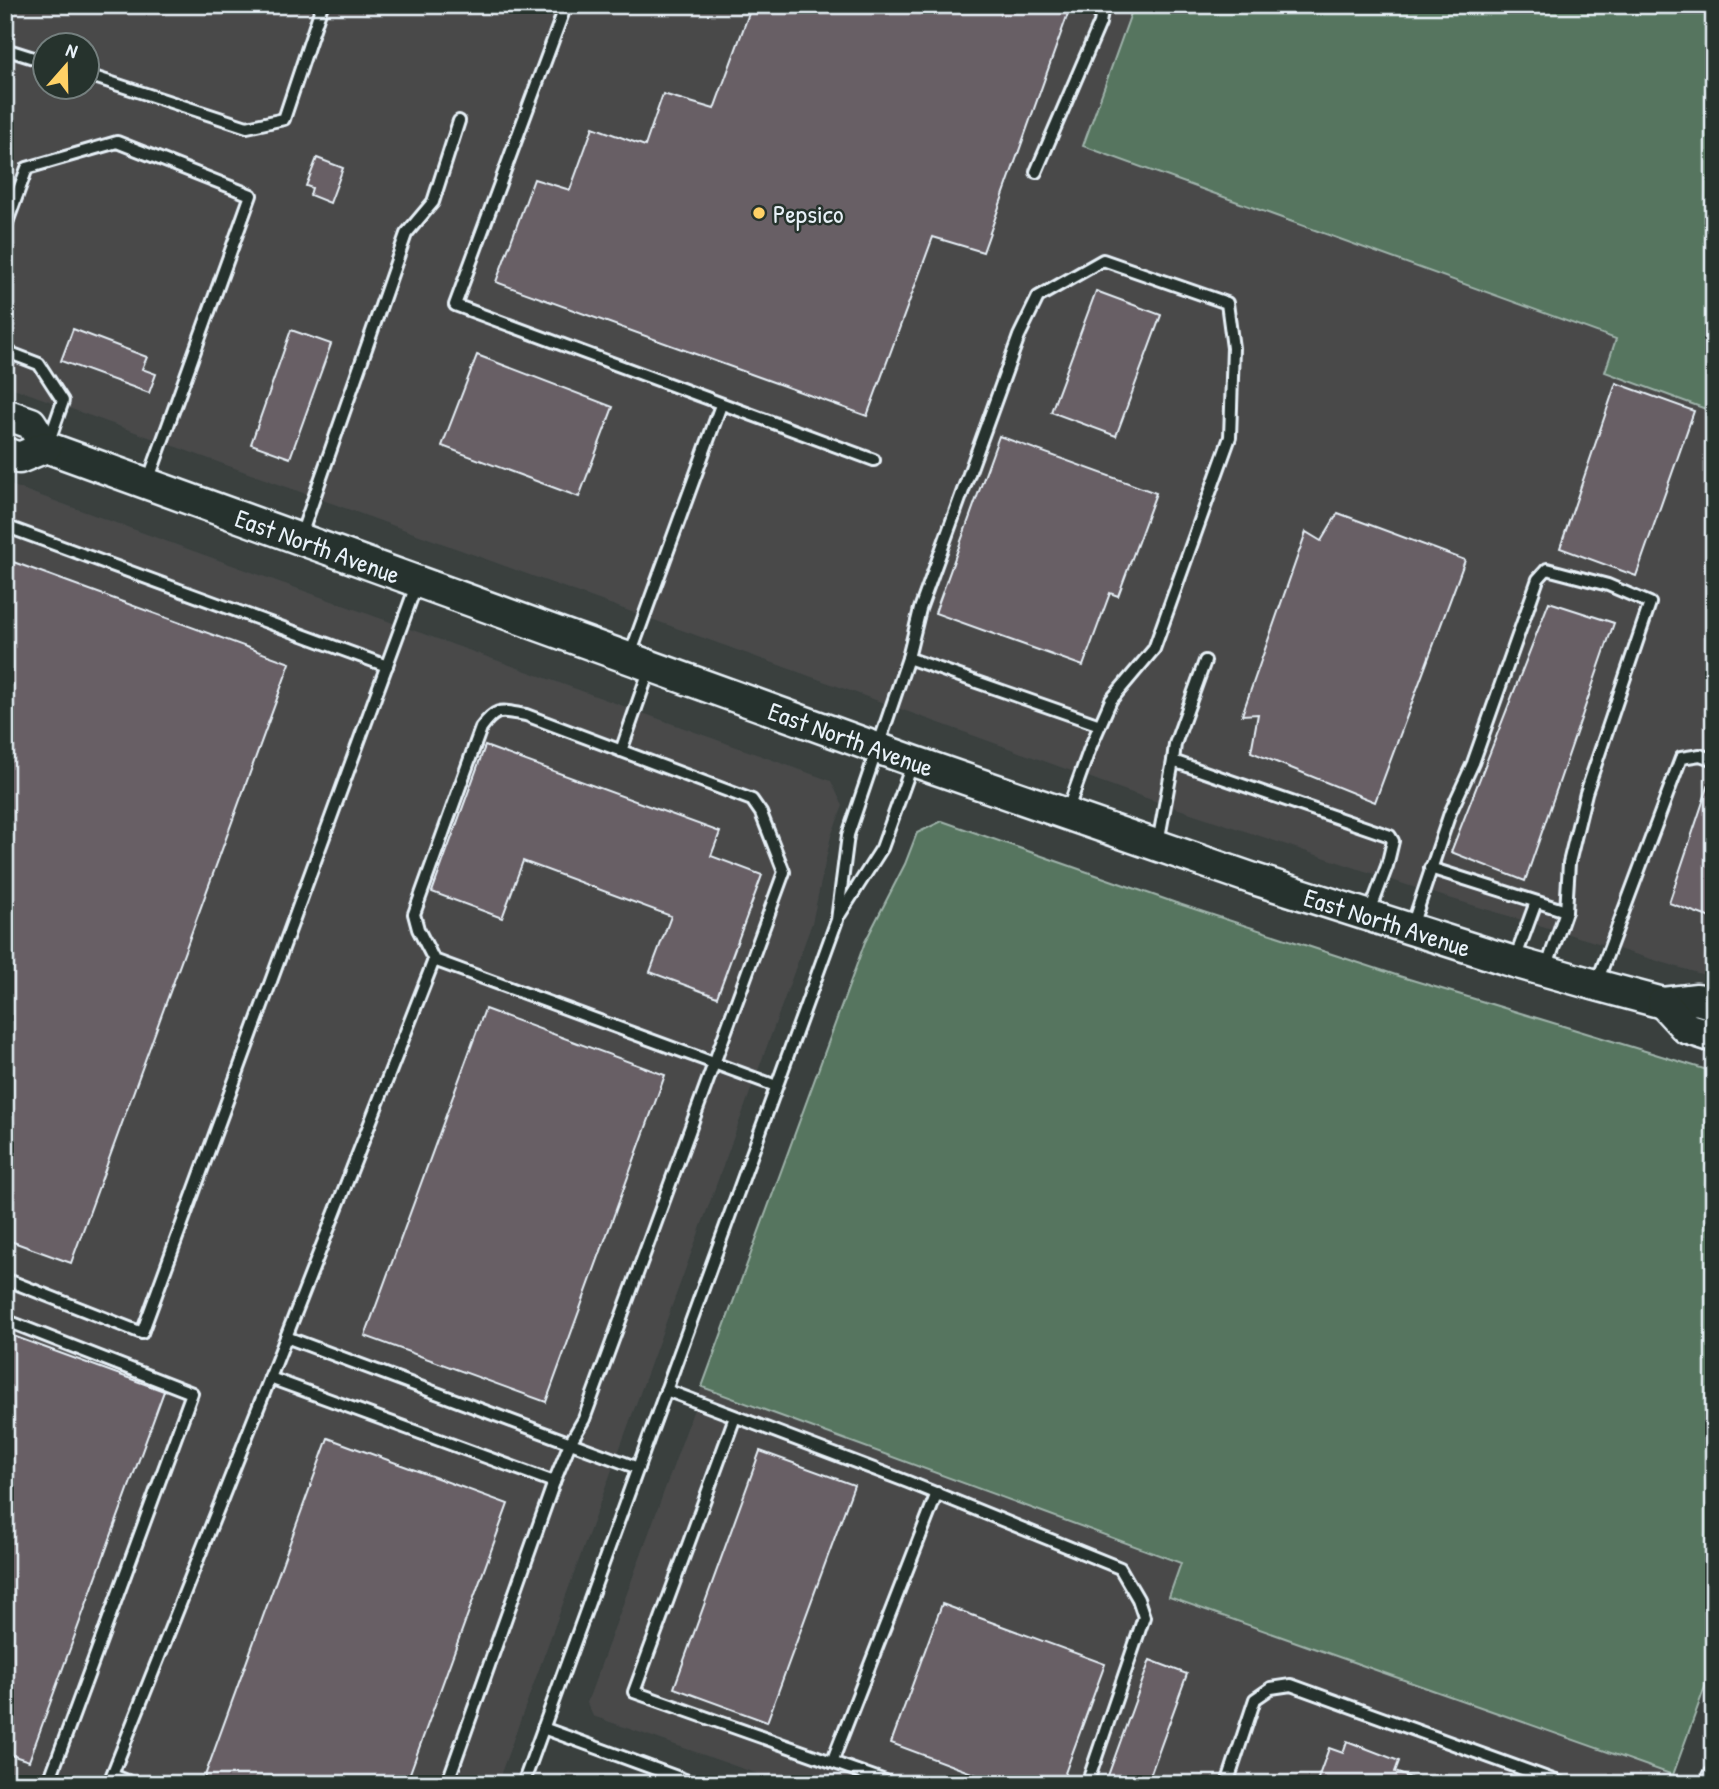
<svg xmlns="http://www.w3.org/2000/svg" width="1719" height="1789" viewBox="0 0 1719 1789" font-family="'Patrick Hand',sans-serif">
<rect width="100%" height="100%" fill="#3a403e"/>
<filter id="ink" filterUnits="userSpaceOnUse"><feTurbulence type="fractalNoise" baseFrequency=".0143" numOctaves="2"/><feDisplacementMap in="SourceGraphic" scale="14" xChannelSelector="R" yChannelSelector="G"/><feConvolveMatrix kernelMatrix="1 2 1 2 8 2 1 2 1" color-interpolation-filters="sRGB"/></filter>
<g filter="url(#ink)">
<g fill="#48494a" fill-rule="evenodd">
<path d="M 5,5 L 1134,5 L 1083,146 L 1617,339 L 1605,372 L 1714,412 L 1714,978 L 1416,888 L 1146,798 L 5,385 ZM 46,46 L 88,46 L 88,88 L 46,88 Z"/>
<path d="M 5,483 L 831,781 L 843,806 L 831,836 L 812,923 L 497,1784 L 5,1784 Z"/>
<path d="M 702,1387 L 1181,1564 L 1170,1598 L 1673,1775 L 1670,1784 L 786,1784 L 593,1716 L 587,1703 Z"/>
<path d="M 570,1772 L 603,1784 L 557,1784 L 559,1778 Z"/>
</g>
<g fill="#56755e" stroke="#9fb3ab" stroke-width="2">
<path d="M 1134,5 L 1714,5 L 1714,412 L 1605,372 L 1616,339 L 1083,146 Z"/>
<path d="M 942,821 L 1176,903 L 1399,976 L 1714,1072 L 1714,1662 L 1673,1775 L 1169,1597 L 1181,1563 L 702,1387 L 865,942 L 905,864 L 917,833 Z"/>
</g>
<g fill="#675e65" stroke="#e8f1f8" stroke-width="2">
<path d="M 752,5 L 1071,5 L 983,252 L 933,237 L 867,416 L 496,282 L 534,179 L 570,190 L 593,127 L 645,146 L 663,94 L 714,109 Z"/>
<path d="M 317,158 L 343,168 L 330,203 L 310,195 L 312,188 L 306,186 Z"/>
<path d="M 1096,291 L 1161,315 L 1116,436 L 1051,412 Z"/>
<path d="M 73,329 L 147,357 L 142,369 L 156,374 L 149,393 L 61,361 Z"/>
<path d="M 291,330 L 331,344 L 290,458 L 251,444 Z"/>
<path d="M 477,355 L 613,407 L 579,497 L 442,446 Z"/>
<path d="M 1616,383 L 1694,411 L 1636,576 L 1560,548 Z"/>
<path d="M 999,436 L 1156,493 L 1118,596 L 1110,593 L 1083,666 L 935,613 Z"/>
<path d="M 1338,513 L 1465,560 L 1375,802 L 1251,752 L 1258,714 L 1242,715 L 1306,532 L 1321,541 Z"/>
<path d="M 5,559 L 290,663 L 71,1263 L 5,1239 Z"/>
<path d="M 1549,602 L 1614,623 L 1525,881 L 1451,852 Z"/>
<path d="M 485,746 L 720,832 L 711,856 L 762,875 L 717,997 L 650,972 L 671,916 L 523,861 L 502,918 L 432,892 Z"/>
<path d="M 1711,778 L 1714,778 L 1714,919 L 1669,903 Z"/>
<path d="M 485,1009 L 665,1075 L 546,1402 L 365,1336 Z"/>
<path d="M 5,1333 L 164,1391 L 29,1761 L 5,1753 Z"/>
<path d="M 328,1438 L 508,1504 L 406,1784 L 202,1784 Z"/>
<path d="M 760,1451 L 854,1485 L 767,1722 L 674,1688 Z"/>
<path d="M 942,1604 L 1105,1664 L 1061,1784 L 1001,1784 L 891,1743 Z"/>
<path d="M 1150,1660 L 1187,1674 L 1147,1784 L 1105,1784 Z"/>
<path d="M 1347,1741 L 1399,1761 L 1395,1772 L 1422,1782 L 1421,1784 L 1316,1784 L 1329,1748 L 1343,1753 Z"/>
</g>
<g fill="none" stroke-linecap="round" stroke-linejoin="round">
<defs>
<g id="lane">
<path d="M 566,5 L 455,305 L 874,460"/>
<path d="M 5,49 L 46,62"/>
<path d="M 88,75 L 247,127 L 284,119 L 322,5"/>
<path d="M 1036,172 L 1100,23 L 1103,5"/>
<path d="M 5,228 L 27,168 L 117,142 L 251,195 L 148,481"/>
<path d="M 5,351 L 39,364 L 63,401 L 49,441"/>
<path d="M 5,526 L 387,666"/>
<path d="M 300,538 L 406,234 L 433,202 L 459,121"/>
<path d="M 630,655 L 721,405"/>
<path d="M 908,658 L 1100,725"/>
<path d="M 621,751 L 650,668"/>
<path d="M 1173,761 L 1175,744 L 1205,661"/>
<path d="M 1158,843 L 1173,761 L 1390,836 L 1393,841 L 1387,866 L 1369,914"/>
<path d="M 1430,868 L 1566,911"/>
<path d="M 840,914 L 882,848 L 913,762"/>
<path d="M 1411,929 L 1450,813 L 1473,763 L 1538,579 L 1547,569 L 1608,585 L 1650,603 L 1586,793 L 1569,863 L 1566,911 L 1546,969"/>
<path d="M 434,960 L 418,929 L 414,914 L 481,728 C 497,706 502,711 526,715 L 752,800 L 761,813 L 784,872 L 584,1419 L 570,1443 L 554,1482"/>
<path d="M 1514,962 L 1536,902"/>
<path d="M 1597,982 L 1681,758 L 1700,755 L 1714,760"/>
<path d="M 5,1279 L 142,1333 L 417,583"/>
<path d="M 5,1320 L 192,1393 L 48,1784"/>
<path d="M 286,1337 L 638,1468"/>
<path d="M 270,1378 L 434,960 L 776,1086"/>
<path d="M 666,1390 L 908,1482 L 1120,1568 L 1138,1599 L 1144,1617 L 1087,1784"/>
<path d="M 735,1417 L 634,1692 L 894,1784"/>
<path d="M 543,1728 L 696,1784"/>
<path d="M 832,1762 L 937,1493"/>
<path d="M 135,1784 L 112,1775 L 270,1378 L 554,1482 L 447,1784"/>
<path d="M 523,1784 L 837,920 L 848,835 L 908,658 L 920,609 L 1019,336 L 1038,297 L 1103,260 L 1227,303 L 1233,348 L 1230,437 L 1154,649 L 1111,700 L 1090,748 L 1067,812"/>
<path d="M 1227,1784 L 1255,1699 L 1271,1688 L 1291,1685 L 1564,1784"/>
</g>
<path id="street" d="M 1711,1784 L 1714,1777"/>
<g id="secondary">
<path id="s1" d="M 5,414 L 31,423 L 46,447 L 913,761 L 1254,879 L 1514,962 L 1596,985 L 1663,1003 L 1697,999 L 1714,1004"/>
<path d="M 5,453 L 19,458 L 46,447"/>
<path d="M 1663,1003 L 1686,1028 L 1714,1037"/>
</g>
</defs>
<use href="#lane" stroke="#e8f1f8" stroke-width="16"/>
<use href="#street" stroke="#e8f1f8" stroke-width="26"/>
<use href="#secondary" stroke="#e8f1f8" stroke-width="35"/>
<use href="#lane" stroke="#26332d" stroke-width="10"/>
<use href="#street" stroke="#26332d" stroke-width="21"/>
<use href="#secondary" stroke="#26332d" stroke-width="30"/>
</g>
</g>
<circle fill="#ffd166" stroke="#26332d" stroke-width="2.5" cx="759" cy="213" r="7"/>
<g text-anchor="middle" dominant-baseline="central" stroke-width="5" stroke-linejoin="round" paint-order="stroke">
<g font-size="26" fill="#e8f1f8" stroke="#26332d" text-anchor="start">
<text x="773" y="213">Pepsico</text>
</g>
<g font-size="26" fill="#e8f1f8" stroke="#26332d">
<text stroke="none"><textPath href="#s1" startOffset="345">East North Avenue</textPath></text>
<text stroke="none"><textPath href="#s1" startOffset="912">East North Avenue</textPath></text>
<text stroke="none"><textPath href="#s1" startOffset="1479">East North Avenue</textPath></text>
</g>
</g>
<rect width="1719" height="1789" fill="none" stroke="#26332d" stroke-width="28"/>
<rect x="14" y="14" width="1691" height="1761" fill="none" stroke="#e8f1f8" stroke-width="2.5" filter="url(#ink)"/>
<g transform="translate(66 66) rotate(20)"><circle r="33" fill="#26332d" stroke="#747f7e" stroke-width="2"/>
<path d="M0-5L12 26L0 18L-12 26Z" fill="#ffd166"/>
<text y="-10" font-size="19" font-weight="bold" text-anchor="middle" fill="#e8f1f8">N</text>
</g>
</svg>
